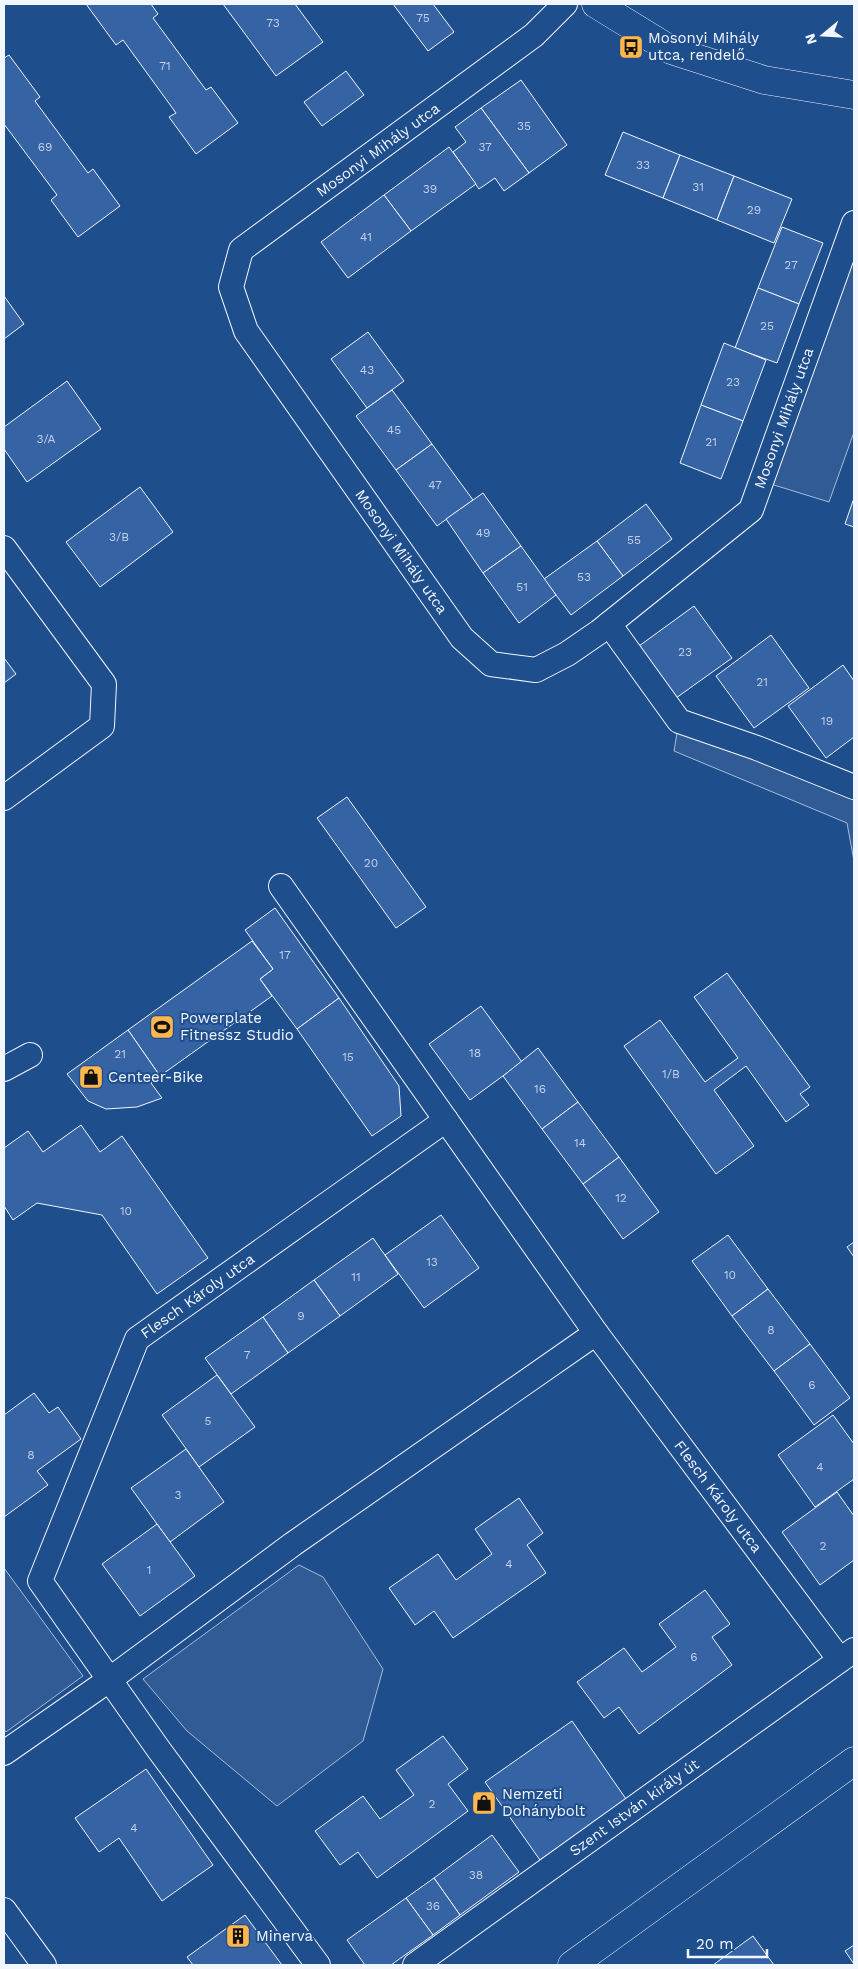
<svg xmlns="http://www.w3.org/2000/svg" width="858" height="1969" viewBox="0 0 858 1969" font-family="'Work Sans',sans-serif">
<rect width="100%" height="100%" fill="#1f4e8c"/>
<g fill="#305b95" stroke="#a8bbd7">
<path d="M 854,256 L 854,432 L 829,502 L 761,481 Z"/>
<path d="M 679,721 L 854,787 L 854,861 L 847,823 L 674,751 Z"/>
<path d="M 299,1565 L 323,1577 L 383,1669 L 363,1741 L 277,1806 L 187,1731 L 143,1679 Z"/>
<path d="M 4,1568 L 83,1676 L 6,1732 L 4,1729 Z"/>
</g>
<g fill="#3563a3" stroke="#f2f6ff">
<path d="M 86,4 L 151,4 L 158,14 L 153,18 L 206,90 L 211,87 L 238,123 L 196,154 L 169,117 L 176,113 L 123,40 L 116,45 Z"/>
<path d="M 223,4 L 295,4 L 323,42 L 276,76 Z"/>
<path d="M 393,4 L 433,4 L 454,32 L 428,51 Z"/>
<path d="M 9,55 L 40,97 L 35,101 L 88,173 L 93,169 L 120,206 L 78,237 L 51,200 L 57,195 L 4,124 L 4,58 Z"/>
<path d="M 346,71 L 364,95 L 322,126 L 304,102 Z"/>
<path d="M 521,80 L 567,145 L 529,173 L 481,108 Z"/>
<path d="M 481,108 L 529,173 L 504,191 L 495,178 L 479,189 L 453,152 L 466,142 L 455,127 Z"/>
<path d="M 623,132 L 680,155 L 663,198 L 605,175 Z"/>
<path d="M 449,147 L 476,184 L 411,231 L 384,195 Z"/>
<path d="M 680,155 L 734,176 L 717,220 L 663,198 Z"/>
<path d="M 734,176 L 792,199 L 774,243 L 717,220 Z"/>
<path d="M 384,195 L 411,231 L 348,278 L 321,242 Z"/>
<path d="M 782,227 L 823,243 L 799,304 L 758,288 Z"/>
<path d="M 758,288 L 799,304 L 777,363 L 735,348 Z"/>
<path d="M 4,296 L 24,324 L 4,339 Z"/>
<path d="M 368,332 L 404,381 L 367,408 L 331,359 Z"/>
<path d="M 724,343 L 766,360 L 743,421 L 701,405 Z"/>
<path d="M 67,381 L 101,429 L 27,482 L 4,449 L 4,427 Z"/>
<path d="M 392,390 L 432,444 L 396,470 L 356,416 Z"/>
<path d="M 701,405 L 743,421 L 721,479 L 680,463 Z"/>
<path d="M 432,444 L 473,500 L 437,526 L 396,470 Z"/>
<path d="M 140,487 L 173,532 L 100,587 L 66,542 Z"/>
<path d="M 483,493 L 521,546 L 483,573 L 446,519 Z"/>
<path d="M 854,498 L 854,527 L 845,524 Z"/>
<path d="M 646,504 L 672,539 L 623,576 L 597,541 Z"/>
<path d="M 597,541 L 623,576 L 571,615 L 544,579 Z"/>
<path d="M 521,546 L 556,595 L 519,623 L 483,573 Z"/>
<path d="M 694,606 L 732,658 L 676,698 L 639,646 Z"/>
<path d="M 771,635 L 809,688 L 754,728 L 716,676 Z"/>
<path d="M 4,658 L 16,674 L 4,683 Z"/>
<path d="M 843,665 L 854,681 L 854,737 L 826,758 L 788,706 Z"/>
<path d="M 347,797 L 426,907 L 396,928 L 317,818 Z"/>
<path d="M 275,908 L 339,998 L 297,1029 L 260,979 L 273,969 L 245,930 Z"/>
<path d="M 252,941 L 273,969 L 260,979 L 272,996 L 160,1076 L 128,1030 Z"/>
<path d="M 727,973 L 810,1087 L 800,1094 L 809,1105 L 786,1122 L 746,1066 L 714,1090 L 754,1146 L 716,1174 L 624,1046 L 660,1020 L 705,1082 L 738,1058 L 694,997 Z"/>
<path d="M 339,998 L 399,1086 L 401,1116 L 372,1136 L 297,1029 Z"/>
<path d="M 481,1006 L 522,1062 L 470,1100 L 429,1044 Z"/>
<path d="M 128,1030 L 160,1076 L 151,1083 L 162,1098 L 137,1107 L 106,1109 L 88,1101 L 67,1074 Z"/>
<path d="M 538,1048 L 578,1102 L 542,1129 L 503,1076 Z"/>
<path d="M 578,1102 L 619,1157 L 583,1184 L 542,1129 Z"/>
<path d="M 81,1125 L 100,1152 L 122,1136 L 208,1258 L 157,1294 L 102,1215 L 37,1203 L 13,1220 L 4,1206 L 4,1148 L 28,1131 L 43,1152 Z"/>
<path d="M 619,1157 L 659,1212 L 623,1239 L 583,1184 Z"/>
<path d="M 441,1215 L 479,1268 L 424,1308 L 385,1255 Z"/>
<path d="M 728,1235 L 768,1289 L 732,1316 L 692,1261 Z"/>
<path d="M 373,1238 L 398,1274 L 340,1316 L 314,1280 Z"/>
<path d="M 854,1242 L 854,1257 L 847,1247 Z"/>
<path d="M 314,1280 L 340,1316 L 288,1353 L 263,1317 Z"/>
<path d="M 768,1289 L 810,1344 L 774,1371 L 732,1316 Z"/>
<path d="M 263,1317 L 288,1353 L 231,1394 L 205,1358 Z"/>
<path d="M 810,1344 L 850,1398 L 814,1425 L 774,1371 Z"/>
<path d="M 217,1375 L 255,1427 L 199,1467 L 162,1415 Z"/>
<path d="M 34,1393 L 49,1413 L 58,1407 L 81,1439 L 37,1471 L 48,1485 L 4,1517 L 4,1415 Z"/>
<path d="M 833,1415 L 854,1444 L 854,1479 L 815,1507 L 778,1455 Z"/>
<path d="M 186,1449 L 224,1502 L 170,1542 L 131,1488 Z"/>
<path d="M 837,1492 L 854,1516 L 854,1560 L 820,1585 L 782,1532 Z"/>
<path d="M 519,1498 L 543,1533 L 527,1545 L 546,1573 L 453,1638 L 434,1611 L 415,1625 L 389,1588 L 438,1554 L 456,1580 L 492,1554 L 475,1529 Z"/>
<path d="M 157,1524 L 195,1576 L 140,1616 L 102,1564 Z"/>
<path d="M 705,1590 L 730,1624 L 712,1637 L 732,1665 L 639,1734 L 619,1707 L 604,1718 L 577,1682 L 624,1648 L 642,1672 L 676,1647 L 659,1624 Z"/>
<path d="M 572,1721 L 626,1799 L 540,1860 L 485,1782 Z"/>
<path d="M 443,1736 L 468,1769 L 448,1784 L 468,1811 L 377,1878 L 358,1852 L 340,1865 L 315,1831 L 363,1796 L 380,1819 L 414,1795 L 396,1770 Z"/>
<path d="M 146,1769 L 213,1865 L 162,1901 L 119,1838 L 99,1852 L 75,1818 Z"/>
<path d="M 492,1835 L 519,1872 L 460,1915 L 434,1878 Z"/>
<path d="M 434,1878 L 460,1915 L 433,1935 L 406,1898 Z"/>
<path d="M 406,1898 L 433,1935 L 391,1965 L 365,1965 L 347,1940 Z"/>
<path d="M 245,1915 L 282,1965 L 193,1965 L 187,1957 Z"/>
<path d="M 753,1936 L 774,1965 L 713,1965 Z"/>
<path d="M 854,1945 L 854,1964 L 845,1951 Z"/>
</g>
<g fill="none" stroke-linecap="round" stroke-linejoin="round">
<defs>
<g id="minor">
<path id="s1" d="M 565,4 L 534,35 L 241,250 L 231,287 L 246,331 L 462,638 L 491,664 L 536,670 L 567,654 L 599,632 L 751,510 L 854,223"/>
<path d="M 4,548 L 104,684 L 102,726 L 4,798"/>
<path d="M 609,624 L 679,721 L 757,748 L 854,787"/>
<path id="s2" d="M 281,886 L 596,1333 L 840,1660"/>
<path d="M 4,1069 L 30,1055"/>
<path d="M 4,1753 L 109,1680 L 293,1544 L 596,1333"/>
<path d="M 4,1910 L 44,1965"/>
<path id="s3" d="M 318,1965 L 159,1750 L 40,1581 L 137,1339 L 446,1120"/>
<path id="s4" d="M 415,1965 L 854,1650"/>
</g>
<path id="tertiary" d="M 596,4 L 671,50 L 764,80 L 854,95"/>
<path id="primary" d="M 572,1965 L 854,1761"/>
</defs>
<use href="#minor" stroke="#f2f6ff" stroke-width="26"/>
<use href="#tertiary" stroke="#f2f6ff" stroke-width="29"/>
<use href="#primary" stroke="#f2f6ff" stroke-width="29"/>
<use href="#minor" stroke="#1f4e8c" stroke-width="24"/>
<use href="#tertiary" stroke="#1f4e8c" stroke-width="28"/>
<use href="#primary" stroke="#1f4e8c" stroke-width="28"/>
</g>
<defs>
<symbol id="bus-square" viewBox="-11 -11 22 22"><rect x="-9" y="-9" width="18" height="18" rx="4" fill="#ffb74d" stroke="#1f4e8c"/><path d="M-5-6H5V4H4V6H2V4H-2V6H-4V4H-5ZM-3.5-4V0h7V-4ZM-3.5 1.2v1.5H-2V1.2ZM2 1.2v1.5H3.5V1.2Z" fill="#111"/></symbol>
<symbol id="stadium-square" viewBox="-11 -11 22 22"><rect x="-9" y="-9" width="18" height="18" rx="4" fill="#ffb74d" stroke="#1f4e8c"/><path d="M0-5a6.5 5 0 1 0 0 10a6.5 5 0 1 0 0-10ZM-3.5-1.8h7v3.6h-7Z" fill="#111"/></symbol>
<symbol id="shop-square" viewBox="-11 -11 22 22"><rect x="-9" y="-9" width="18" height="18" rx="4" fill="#ffb74d" stroke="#1f4e8c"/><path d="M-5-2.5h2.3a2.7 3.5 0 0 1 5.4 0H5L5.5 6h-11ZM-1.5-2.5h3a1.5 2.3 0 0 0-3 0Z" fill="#111"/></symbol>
<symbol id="building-square" viewBox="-11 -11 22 22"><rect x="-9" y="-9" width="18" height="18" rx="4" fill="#ffb74d" stroke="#1f4e8c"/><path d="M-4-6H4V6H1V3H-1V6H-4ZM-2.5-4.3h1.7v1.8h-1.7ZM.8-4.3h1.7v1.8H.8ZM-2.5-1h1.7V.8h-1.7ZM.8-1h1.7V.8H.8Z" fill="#111"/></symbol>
</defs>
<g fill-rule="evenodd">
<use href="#bus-square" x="617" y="33" width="28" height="28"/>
<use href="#stadium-square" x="148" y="1013" width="28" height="28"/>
<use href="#shop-square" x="77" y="1063" width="28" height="28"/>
<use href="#shop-square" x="470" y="1789" width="28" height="28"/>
<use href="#building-square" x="224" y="1922" width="28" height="28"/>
</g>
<g text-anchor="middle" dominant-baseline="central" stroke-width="4" stroke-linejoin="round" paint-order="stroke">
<g font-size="12" fill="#c3d1e8">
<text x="423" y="18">75</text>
<text x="273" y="23">73</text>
<text x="165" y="66">71</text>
<text x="524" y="126">35</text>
<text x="45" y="147">69</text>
<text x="485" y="147">37</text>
<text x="643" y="165">33</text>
<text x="698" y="187">31</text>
<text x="430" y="189">39</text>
<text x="754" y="210">29</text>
<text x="366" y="237">41</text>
<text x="791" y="265">27</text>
<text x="767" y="326">25</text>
<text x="367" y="370">43</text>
<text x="733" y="382">23</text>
<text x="394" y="430">45</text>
<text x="46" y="439">3/A</text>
<text x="711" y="442">21</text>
<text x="435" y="485">47</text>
<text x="483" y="533">49</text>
<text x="119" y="537">3/B</text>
<text x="634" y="540">55</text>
<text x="584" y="577">53</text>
<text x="522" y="587">51</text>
<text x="685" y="652">23</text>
<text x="762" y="682">21</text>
<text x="827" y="721">19</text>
<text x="371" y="863">20</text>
<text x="285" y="955">17</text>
<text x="475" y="1053">18</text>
<text x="120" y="1054">21</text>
<text x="348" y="1057">15</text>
<text x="671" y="1074">1/B</text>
<text x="540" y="1089">16</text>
<text x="580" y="1143">14</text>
<text x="621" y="1198">12</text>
<text x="126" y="1211">10</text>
<text x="432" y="1262">13</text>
<text x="730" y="1275">10</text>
<text x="356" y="1277">11</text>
<text x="301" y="1316">9</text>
<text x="771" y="1330">8</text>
<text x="247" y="1355">7</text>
<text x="812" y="1385">6</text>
<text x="208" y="1421">5</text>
<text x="31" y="1455">8</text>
<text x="820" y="1467">4</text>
<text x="178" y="1495">3</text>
<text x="823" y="1546">2</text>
<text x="509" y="1564">4</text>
<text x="149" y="1570">1</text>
<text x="694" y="1657">6</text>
<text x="432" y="1804">2</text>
<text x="134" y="1828">4</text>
<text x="476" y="1875">38</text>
<text x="433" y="1906">36</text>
</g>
<g font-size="15" fill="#f2f6ff" stroke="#1f4e8c" text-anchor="start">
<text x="648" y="38">Mosonyi Mihály<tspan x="648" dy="17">utca, rendelő</tspan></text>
<text x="180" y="1018">Powerplate<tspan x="180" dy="17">Fitnessz Studio</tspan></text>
<text x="108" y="1077">Centeer-Bike</text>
<text x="502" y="1794">Nemzeti<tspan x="502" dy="17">Dohánybolt</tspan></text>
<text x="256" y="1936">Minerva</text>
</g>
<g font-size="15" fill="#f2f6ff" stroke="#1f4e8c">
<text transform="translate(378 150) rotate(-36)">Mosonyi Mihály utca</text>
<text stroke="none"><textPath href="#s1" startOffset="1318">Mosonyi Mihály utca</textPath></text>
<text stroke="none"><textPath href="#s1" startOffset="762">Mosonyi Mihály utca</textPath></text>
<text stroke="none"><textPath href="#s3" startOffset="809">Flesch Károly utca</textPath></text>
<text stroke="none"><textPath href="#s2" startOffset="751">Flesch Károly utca</textPath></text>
<text stroke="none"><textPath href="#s4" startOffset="270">Szent István király út</textPath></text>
</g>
</g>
<rect width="858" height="1969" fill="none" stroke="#f2f6ff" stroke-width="10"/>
<g transform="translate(823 35) rotate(252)" stroke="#1f4e8c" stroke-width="4" paint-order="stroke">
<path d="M0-4L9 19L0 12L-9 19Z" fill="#f2f6ff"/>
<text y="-8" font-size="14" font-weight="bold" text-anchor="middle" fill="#f2f6ff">N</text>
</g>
<path d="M688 1949v8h79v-8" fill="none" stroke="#f2f6ff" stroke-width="2.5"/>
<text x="696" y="1949" font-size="15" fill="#f2f6ff" stroke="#1f4e8c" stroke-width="4" paint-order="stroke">20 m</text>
</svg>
